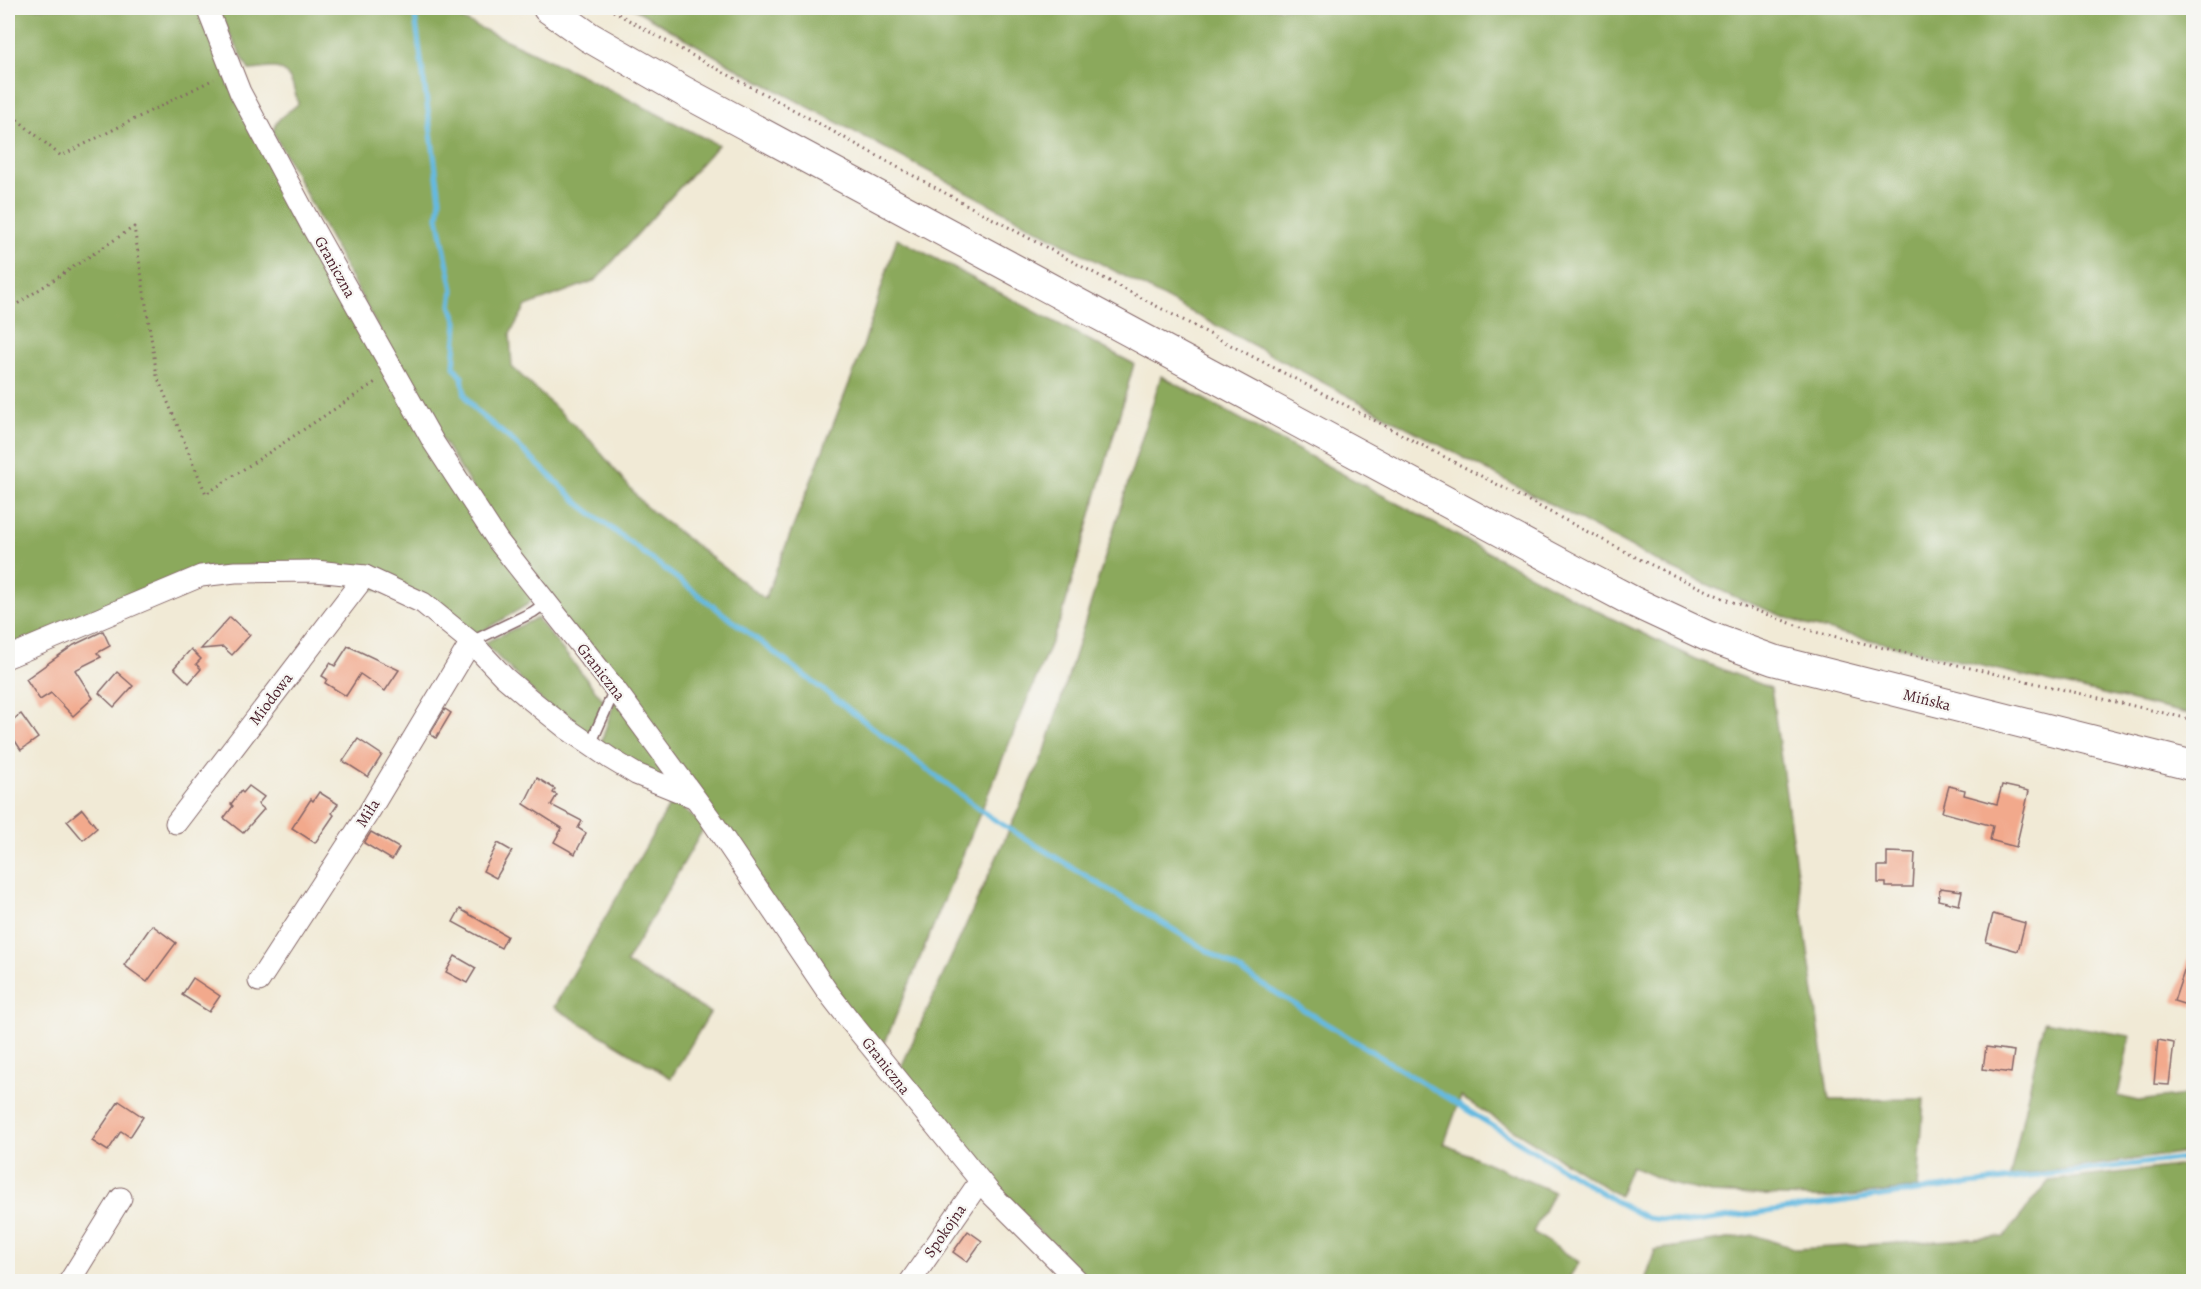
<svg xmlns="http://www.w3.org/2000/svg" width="2201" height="1289" viewBox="0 0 2201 1289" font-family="Alegreya,serif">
<rect width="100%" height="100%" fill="#f6f6f2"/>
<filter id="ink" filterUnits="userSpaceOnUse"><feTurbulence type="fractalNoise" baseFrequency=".0167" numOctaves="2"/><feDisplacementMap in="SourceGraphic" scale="12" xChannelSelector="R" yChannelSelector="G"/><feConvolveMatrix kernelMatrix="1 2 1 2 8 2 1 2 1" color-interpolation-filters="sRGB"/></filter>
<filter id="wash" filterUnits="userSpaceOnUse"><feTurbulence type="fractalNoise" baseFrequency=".008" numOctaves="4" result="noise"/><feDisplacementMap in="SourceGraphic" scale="24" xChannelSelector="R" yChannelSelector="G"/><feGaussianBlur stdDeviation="1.35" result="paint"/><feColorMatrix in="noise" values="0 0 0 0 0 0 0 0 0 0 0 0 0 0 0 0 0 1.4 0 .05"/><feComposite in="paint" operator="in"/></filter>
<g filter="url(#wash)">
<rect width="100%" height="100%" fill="#f1ead6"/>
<g fill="#8ba95c" stroke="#6a6444" stroke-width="1.5">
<path d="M 8,8 L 204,8 L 268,156 L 534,598 L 527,605 L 476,635 L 428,601 L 255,564 L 8,647 Z"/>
<path d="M 216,8 L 438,8 L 583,76 L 718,145 L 596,280 L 526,306 L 510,334 L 512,367 L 591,441 L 645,506 L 765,599 L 861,353 L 897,238 L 1134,364 L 1062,616 L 881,1052 L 551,601 L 475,492 L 408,384 L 273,132 C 276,117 287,114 298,104 C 295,91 290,67 273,68 C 265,68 257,70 249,70 Z"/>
<path d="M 633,8 L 2193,8 L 2193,715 L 1806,625 L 1742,600 L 1664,565 L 741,71 Z"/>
<path d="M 1161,376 L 1597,611 L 1695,659 L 1771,688 L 1829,1100 L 1924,1099 L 1918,1188 L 1830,1198 L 1711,1193 L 1671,1184 L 1631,1166 L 1619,1196 L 1461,1097 L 1444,1144 L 1554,1192 L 1533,1232 L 1579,1262 L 1567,1281 L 1088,1282 L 989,1179 L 899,1072 L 1045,751 Z"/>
<path d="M 537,618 L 604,701 L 589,737 L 556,715 L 484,643 Z"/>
<path d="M 616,696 L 670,777 L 664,783 L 601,743 Z"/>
<path d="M 672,801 L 705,826 L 626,963 L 710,1013 L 671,1078 L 554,1007 Z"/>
<path d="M 2044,1021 L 2130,1036 L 2118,1096 L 2138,1101 L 2193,1094 L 2193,1151 L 2010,1177 Z"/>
<path d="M 2193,1164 L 2193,1281 L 1645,1281 L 1655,1250 L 1754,1235 L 1796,1249 L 2004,1237 L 2049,1181 Z"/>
</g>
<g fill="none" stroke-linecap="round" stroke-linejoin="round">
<path stroke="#65bae1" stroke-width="5" d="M 414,8 L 440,199 L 438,217 L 453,290 L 451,305 L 457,322 L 454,367 L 462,377 L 465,395 L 475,410 L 514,442 L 582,506 L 990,817 L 1615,1201 L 1647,1218 L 1688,1223 L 1938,1188 L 2194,1157"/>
</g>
<g id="blocks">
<g fill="#f2a98c">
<path d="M 230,617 L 250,635 L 232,655 L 223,647 L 201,649 Z"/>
<path d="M 103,631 L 110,646 L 97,653 L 101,657 L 75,670 L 93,698 L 73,716 L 51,693 L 40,700 L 26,679 L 74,645 Z"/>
<path d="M 348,646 L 399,670 L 385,691 L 360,674 L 346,696 L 325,683 L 327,679 L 322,676 L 330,663 L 335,666 Z"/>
<path d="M 191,649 L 201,659 L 196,664 L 201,669 L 189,683 L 174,668 Z"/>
<path d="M 117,672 L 133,686 L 114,707 L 99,693 Z"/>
<path d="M 445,709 L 451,713 L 436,738 L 430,734 Z"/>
<path d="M 21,714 L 38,738 L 21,750 L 8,730 L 8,723 Z"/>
<path d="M 358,739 L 382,755 L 368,777 L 343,761 Z"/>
<path d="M 537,778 L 555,789 L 553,793 L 557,795 L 551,805 L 582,821 L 578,828 L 586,833 L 575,854 L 554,842 L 562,828 L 524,804 Z"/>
<path d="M 2002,785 L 2029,791 L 2016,847 L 1990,840 L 1993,826 L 1942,812 L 1949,786 L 1965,790 L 1964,795 L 1997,804 Z"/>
<path d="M 249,786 L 264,797 L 258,804 L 264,809 L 243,833 L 224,818 L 233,806 L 231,804 L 241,791 L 243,793 Z"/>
<path d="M 319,792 L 338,804 L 332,813 L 334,815 L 315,843 L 292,828 L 311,799 L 313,801 Z"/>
<path d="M 82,809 L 97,828 L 83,840 L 67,821 Z"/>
<path d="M 371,832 L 399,848 L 392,860 L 364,843 Z"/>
<path d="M 498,843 L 512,851 L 496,878 L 483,871 Z"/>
<path d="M 1887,852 L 1915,853 L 1913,887 L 1886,887 L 1886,883 L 1878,883 L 1878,866 L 1887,866 Z"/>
<path d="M 1940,888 L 1962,891 L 1959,905 L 1938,900 Z"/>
<path d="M 460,909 L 507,936 L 501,948 L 453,922 Z"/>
<path d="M 1993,914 L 2025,923 L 2018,951 L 1986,942 Z"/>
<path d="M 152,925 L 176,943 L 147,982 L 124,965 Z"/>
<path d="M 2191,951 L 2193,952 L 2193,1007 L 2174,1001 Z"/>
<path d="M 455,956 L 476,968 L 467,983 L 446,972 Z"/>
<path d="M 193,978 L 220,996 L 209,1012 L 182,995 Z"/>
<path d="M 2158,1040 L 2174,1043 L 2169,1085 L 2154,1084 Z"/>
<path d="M 1986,1047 L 2014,1051 L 2011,1073 L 1983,1069 Z"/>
<path d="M 119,1101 L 143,1117 L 130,1137 L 121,1131 L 108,1151 L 92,1141 Z"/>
<path d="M 968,1231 L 982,1241 L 967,1262 L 953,1252 Z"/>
</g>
</g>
</g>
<g filter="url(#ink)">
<use href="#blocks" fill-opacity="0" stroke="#846667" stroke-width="1.5"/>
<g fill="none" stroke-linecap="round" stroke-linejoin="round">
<defs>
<g id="service">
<path d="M 471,642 L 533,612 L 547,602"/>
<path d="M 590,745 L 615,689"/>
</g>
<g id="minor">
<path d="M 207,8 L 240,92 L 310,223 L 434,443 L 498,541 L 615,689 L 710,818 L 827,991 L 851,1022 L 991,1194 L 1079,1282"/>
<path d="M 8,657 L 201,576 L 235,572 L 315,571 L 365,576 L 423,603 L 471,642 L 504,677 L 531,700 L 566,728 L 611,759 L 636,774 L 693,797"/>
<path d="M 176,823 L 365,576"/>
<path d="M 259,981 L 369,812 L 471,642"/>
<path d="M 69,1282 L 121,1198"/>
<path d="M 910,1282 L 980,1181"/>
</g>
<path id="secondary" d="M 548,8 L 589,37 L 683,91 L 1575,571 L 1632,601 L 1707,636 L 1773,660 L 2194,766"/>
</defs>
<use href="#service" stroke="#846667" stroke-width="13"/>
<use href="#minor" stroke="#846667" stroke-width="23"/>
<use href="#secondary" stroke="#846667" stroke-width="32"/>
<g stroke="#846667" stroke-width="3" stroke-dasharray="1.5 4.5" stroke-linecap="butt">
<path d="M 608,8 C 679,50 753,87 825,127 C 1095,277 1370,417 1643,561 L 1727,600 L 1815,632 L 2194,720"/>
<path d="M 8,112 L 61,156 L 214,79"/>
<path d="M 8,310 L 134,227 L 157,376 L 206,494 L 377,381"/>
</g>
<use href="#service" stroke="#fff" stroke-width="10"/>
<use href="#minor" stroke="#fff" stroke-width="21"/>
<use href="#secondary" stroke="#fff" stroke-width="30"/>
</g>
</g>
<g text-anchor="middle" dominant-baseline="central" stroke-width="4.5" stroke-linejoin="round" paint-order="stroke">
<g font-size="16" fill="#4a1f2b" stroke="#f6f6f2">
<text transform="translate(335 267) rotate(61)">Graniczna</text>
<text transform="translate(601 672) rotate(52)">Graniczna</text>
<text transform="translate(271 699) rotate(-53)">Miodowa</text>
<text transform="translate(1927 700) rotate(14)">Mińska</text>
<text transform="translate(368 813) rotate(-58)">Miła</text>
<text transform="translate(886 1066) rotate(52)">Graniczna</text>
<text transform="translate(945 1231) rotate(-55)">Spokojna</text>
</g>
</g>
<rect width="2201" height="1289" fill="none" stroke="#f6f6f2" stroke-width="30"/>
</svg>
